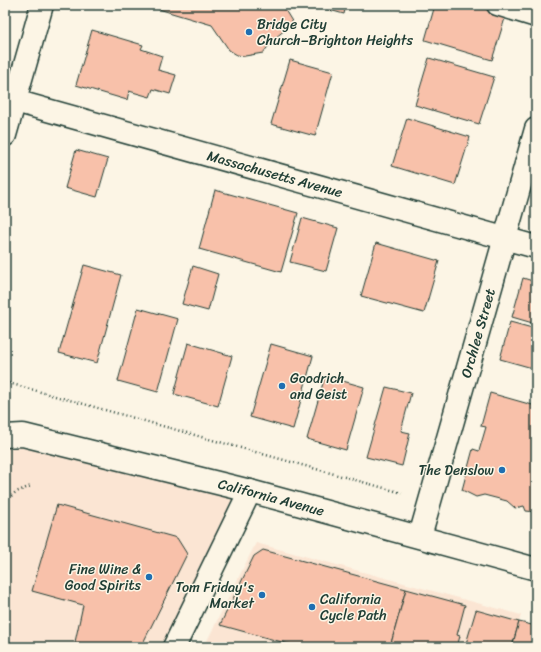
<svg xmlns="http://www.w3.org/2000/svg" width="541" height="652" viewBox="0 0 541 652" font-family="Sriracha,sans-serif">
<rect width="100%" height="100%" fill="#fcf5e5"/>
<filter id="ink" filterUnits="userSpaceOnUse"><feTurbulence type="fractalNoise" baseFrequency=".025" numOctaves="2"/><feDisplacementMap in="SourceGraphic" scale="8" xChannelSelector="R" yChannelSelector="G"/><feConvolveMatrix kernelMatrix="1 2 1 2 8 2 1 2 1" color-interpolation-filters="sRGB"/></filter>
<g filter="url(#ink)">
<g fill="#fbe5d3">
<path d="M 5,436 L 250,491 L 174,647 L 5,647 Z"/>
<path d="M 256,543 L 521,615 L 512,647 L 204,647 Z"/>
</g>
<g fill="#f8c1aa" stroke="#1f3d34">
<path d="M 145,5 L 282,5 L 293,23 L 274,39 L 263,53 L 245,56 L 237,55 L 229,50 L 212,25 Z"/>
<path d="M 311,5 L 346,5 L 344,14 Z"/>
<path d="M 435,5 L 474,5 L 506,15 L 492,60 L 425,40 Z"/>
<path d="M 92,30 L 143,45 L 141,49 L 162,56 L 158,70 L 176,75 L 170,94 L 153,89 L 150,97 L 129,91 L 127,100 L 76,85 Z"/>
<path d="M 429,58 L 494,77 L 479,124 L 415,105 Z"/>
<path d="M 290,60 L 333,72 L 315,136 L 271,124 Z"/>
<path d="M 407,118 L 470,137 L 455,185 L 392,166 Z"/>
<path d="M 76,150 L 108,159 L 97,197 L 65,188 Z"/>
<path d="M 215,190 L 298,213 L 281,272 L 199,249 Z"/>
<path d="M 302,218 L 338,228 L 326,271 L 290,262 Z"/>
<path d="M 376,243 L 439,261 L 424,313 L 361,296 Z"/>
<path d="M 84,265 L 121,275 L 97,363 L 59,353 Z"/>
<path d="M 193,266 L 218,274 L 208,311 L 182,304 Z"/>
<path d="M 523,278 L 536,282 L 536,324 L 512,317 Z"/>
<path d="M 138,308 L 178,319 L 158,392 L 118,381 Z"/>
<path d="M 510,322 L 536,329 L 536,369 L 500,359 Z"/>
<path d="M 188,343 L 232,356 L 218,406 L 174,394 Z"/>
<path d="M 271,344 L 313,356 L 293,429 L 250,417 Z"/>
<path d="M 325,376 L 364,387 L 346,450 L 307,439 Z"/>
<path d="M 386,387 L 411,393 L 401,431 L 410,433 L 402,466 L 366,457 Z"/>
<path d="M 490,393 L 536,406 L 536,512 L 526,511 L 524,506 L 515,508 L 507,501 L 484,495 L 476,497 L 462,490 L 473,449 L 479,451 L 486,427 L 481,426 Z"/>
<path d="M 57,505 L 177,538 L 187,554 L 141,647 L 94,647 L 75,642 L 83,605 L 32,591 Z"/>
<path d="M 263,550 L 406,589 L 390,647 L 300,647 L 220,625 L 254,556 Z"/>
<path d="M 406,589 L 465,605 L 457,635 L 460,636 L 457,647 L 390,647 Z"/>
<path d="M 476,610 L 519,622 L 512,647 L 465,647 Z"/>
<path d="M 519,622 L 536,626 L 536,647 L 512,647 Z"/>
</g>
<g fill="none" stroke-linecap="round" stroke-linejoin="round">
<defs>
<path id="lane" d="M 497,5 L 536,17"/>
<g id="street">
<path id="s1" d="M 15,101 L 536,247"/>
<path id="s2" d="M 420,536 L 536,129"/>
<path d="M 174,647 L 250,491"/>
</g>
<g id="secondary">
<path d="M 5,135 L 42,5"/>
<path id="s3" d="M 5,436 L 23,435 L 250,491 L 536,569"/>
</g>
</defs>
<use href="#lane" stroke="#1f3d34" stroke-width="23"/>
<use href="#street" stroke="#1f3d34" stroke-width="25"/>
<use href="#secondary" stroke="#1f3d34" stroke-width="25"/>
<g stroke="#1f3d34" stroke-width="2.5" stroke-dasharray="1 3" stroke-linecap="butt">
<path d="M 5,382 L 402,493"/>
<path d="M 5,501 L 16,492 L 31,486"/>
</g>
<use href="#lane" stroke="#fcf5e5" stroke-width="20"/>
<use href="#street" stroke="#fcf5e5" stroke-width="22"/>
<use href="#secondary" stroke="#fcf5e5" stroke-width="22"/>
</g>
</g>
<g fill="#1f6fb2" stroke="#fcf5e5" stroke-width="1.5">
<circle cx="249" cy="32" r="4"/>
<circle cx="282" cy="386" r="4"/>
<circle cx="502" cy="470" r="4"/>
<circle cx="149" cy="577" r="4"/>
<circle cx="262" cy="595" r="4"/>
<circle cx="312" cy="607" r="4"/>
</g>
<g text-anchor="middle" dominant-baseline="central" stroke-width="3" stroke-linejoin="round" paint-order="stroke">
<g font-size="14" fill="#1f3d34" stroke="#fcf5e5" text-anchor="start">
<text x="257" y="24">Bridge City<tspan x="257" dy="16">Church–Brighton Heights</tspan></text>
<text x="290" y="378">Goodrich<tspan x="290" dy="16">and Geist</tspan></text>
<text x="494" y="470" text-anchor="end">The Denslow</text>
<text x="141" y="569" text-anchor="end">Fine Wine &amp;<tspan x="141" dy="16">Good Spirits</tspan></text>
<text x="254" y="587" text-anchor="end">Tom Friday's<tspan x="254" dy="16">Market</tspan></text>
<text x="320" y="599">California<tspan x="320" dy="16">Cycle Path</tspan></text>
</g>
<g font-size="14" fill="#1f3d34" stroke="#fcf5e5">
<text stroke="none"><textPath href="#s1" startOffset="270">Massachusetts Avenue</textPath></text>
<text stroke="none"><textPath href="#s2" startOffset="211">Orchlee Street</textPath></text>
<text stroke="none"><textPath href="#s3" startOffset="274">California Avenue</textPath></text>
</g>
</g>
<rect width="541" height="652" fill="none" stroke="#fcf5e5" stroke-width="20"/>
<rect x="10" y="10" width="521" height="632" fill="none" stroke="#1f3d34" stroke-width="1.5" filter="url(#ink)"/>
</svg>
